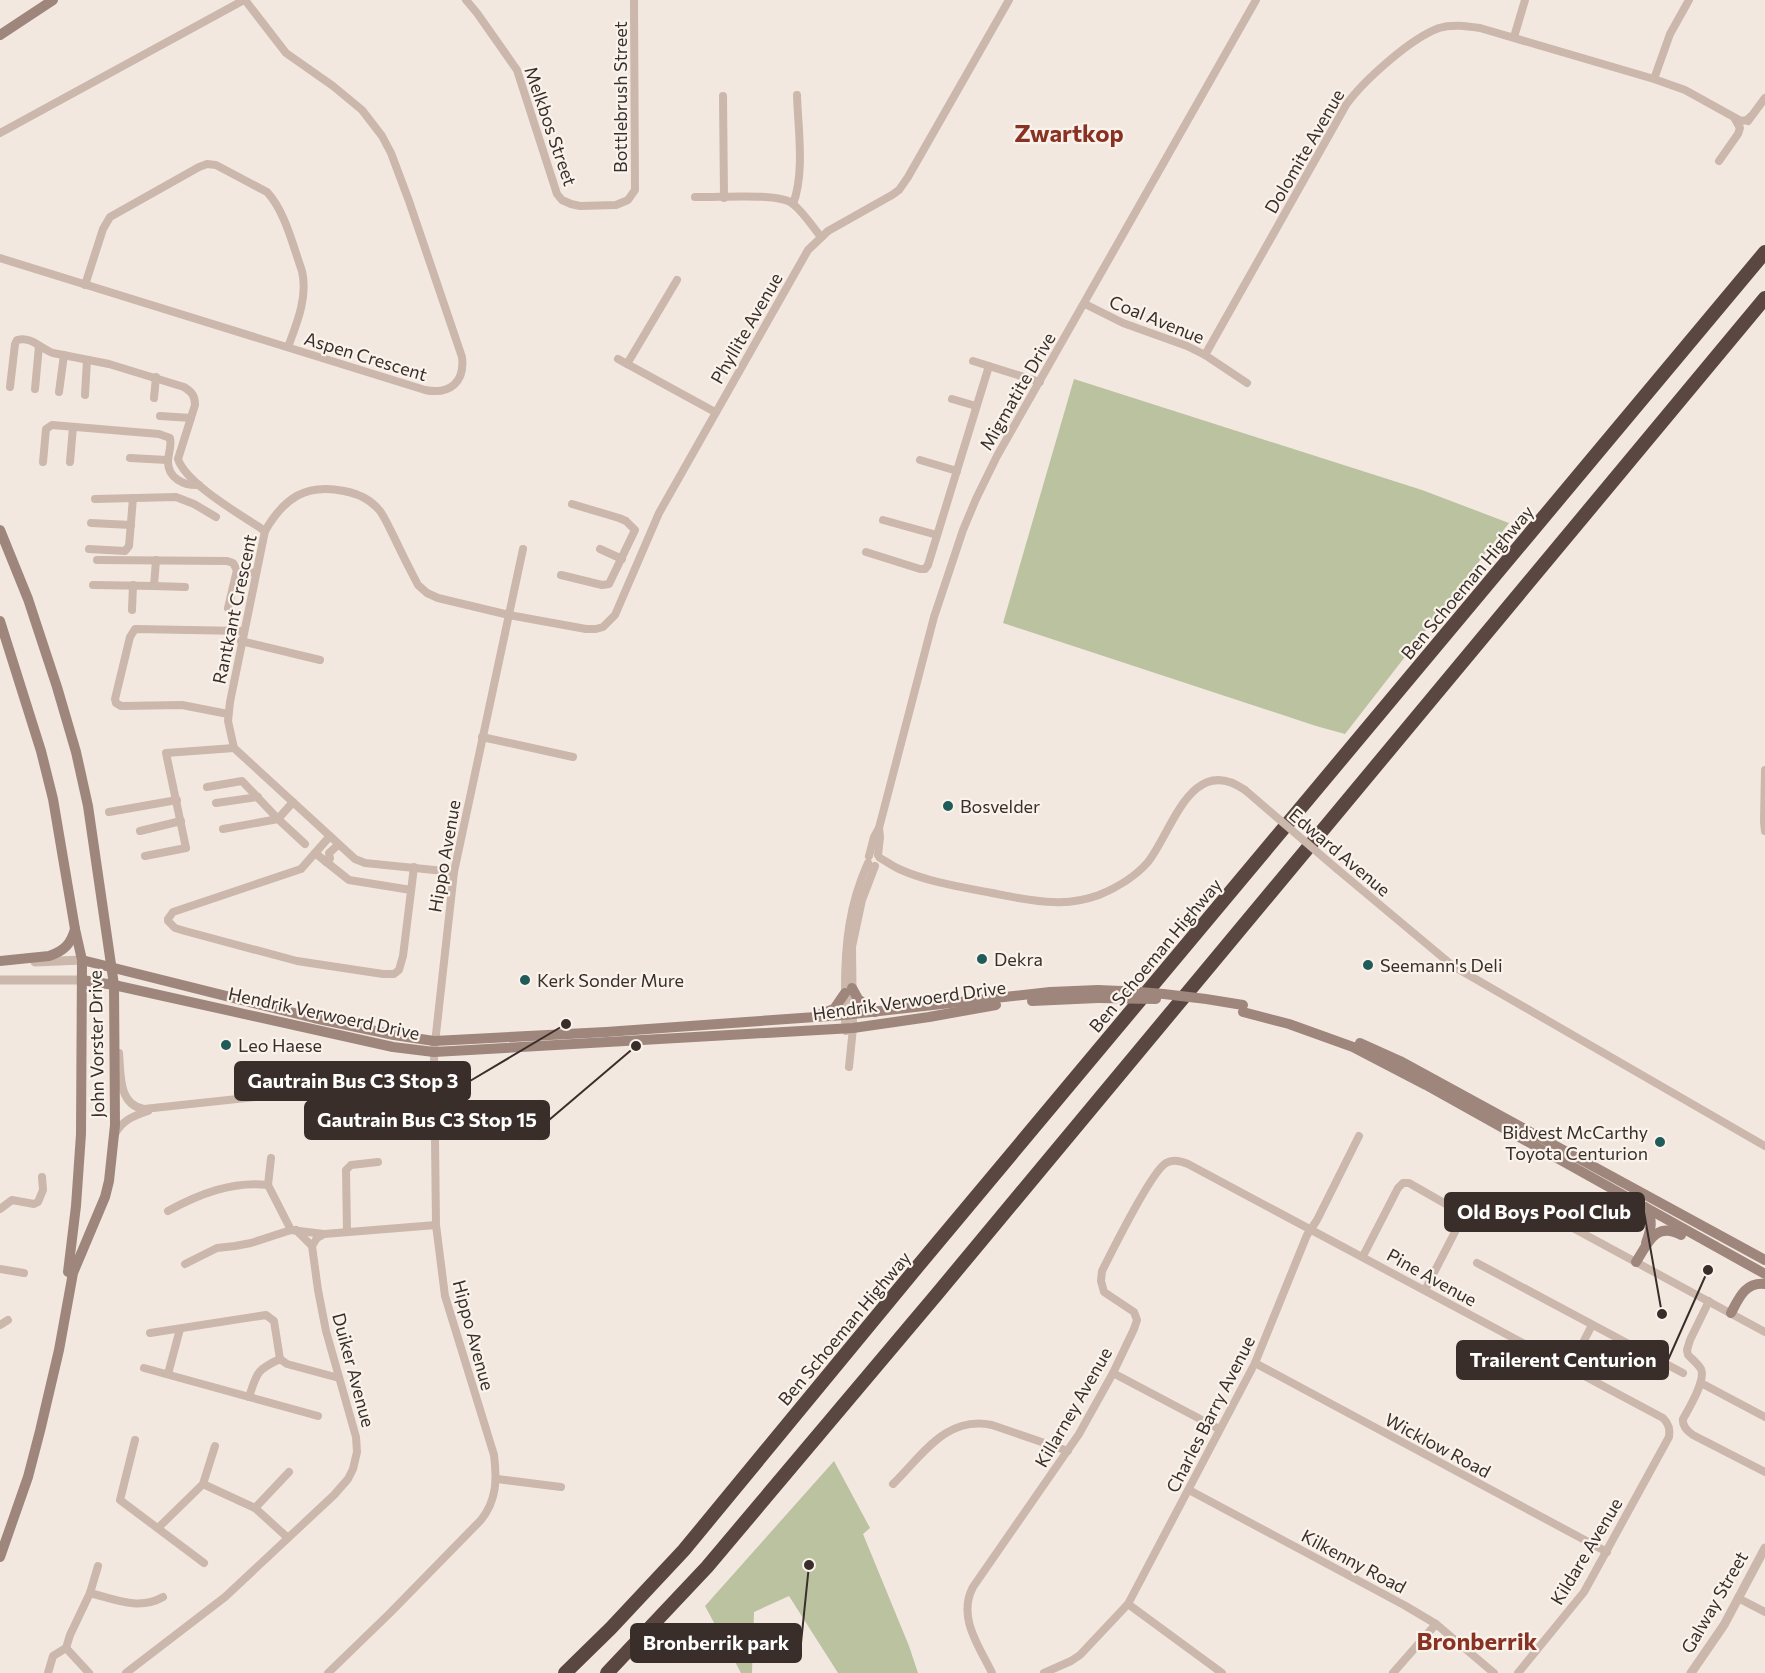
<svg xmlns="http://www.w3.org/2000/svg" width="1765" height="1673" viewBox="0 0 1765 1673" font-family="Commissioner,sans-serif">
<rect width="100%" height="100%" fill="#f3e8e0"/>
<g fill="#bac29f">
<path d="M 1074,379 L 1422,490 L 1509,523 L 1345,734 L 1316,726 L 1003,623 Z"/>
<path d="M 834,1461 L 870,1528 L 863,1534 L 909,1646 L 918,1673 L 838,1673 L 789,1596 L 754,1612 L 752,1673 L 741,1673 L 705,1606 Z"/>
</g>
<g fill="none" stroke-linecap="round" stroke-linejoin="round">
<g stroke="#cbb7ab" stroke-width="8">
<path d="M 466,0 L 477,13 L 517,70 L 557,194 L 562,200 L 571,204 L 580,206 L 616,205 L 628,200 L 635,190 L 634,0"/>
<path d="M 1514,37 L 1525,0"/>
<path d="M 1654,79 L 1670,34 L 1689,0"/>
<path d="M 723,96 L 724,198"/>
<path d="M 1748,121 L 1765,98"/>
<path d="M 0,133 L 244,0"/>
<path d="M 1719,161 L 1738,134 L 1740,128 L 1735,119"/>
<path d="M 695,197 C 716,198 779,192 793,204 C 804,213 812,226 821,237"/>
<path d="M 793,204 C 805,173 798,128 797,95"/>
<path d="M 0,258 L 425,390 C 450,395 465,382 462,357 L 409,201 L 391,153 L 382,136 L 362,110 L 333,86 L 286,53 L 245,0"/>
<path d="M 85,285 L 103,229 L 110,217 L 199,167 L 207,164 L 216,165 L 267,192 C 285,211 293,246 302,271 C 308,297 297,323 288,347"/>
<path d="M 1085,304 L 1123,323 L 1187,346 L 1205,355 L 1247,383"/>
<path d="M 1205,355 L 1346,105 C 1363,81 1411,38 1439,28 C 1452,24 1466,26 1480,28 L 1654,79 L 1685,90 L 1741,121 L 1747,120 L 1750,117"/>
<path d="M 618,359 L 715,412"/>
<path d="M 973,361 L 1040,382"/>
<path d="M 627,364 L 677,280"/>
<path d="M 10,387 L 15,344 L 17,340 C 31,336 40,348 53,353 L 109,364 L 184,387 C 192,392 195,396 195,405 L 178,459 C 186,484 243,516 265,531"/>
<path d="M 35,389 L 39,346"/>
<path d="M 59,392 L 64,355"/>
<path d="M 85,395 L 87,360"/>
<path d="M 154,398 L 156,377"/>
<path d="M 952,399 L 976,406"/>
<path d="M 160,416 L 191,418"/>
<path d="M 130,458 L 167,460"/>
<path d="M 920,460 L 957,471"/>
<path d="M 43,462 L 46,429 L 52,425 L 159,434 L 170,438 C 172,446 168,453 168,462 C 168,478 184,486 199,485"/>
<path d="M 70,462 L 73,427"/>
<path d="M 95,499 L 176,497 L 194,504 L 216,517"/>
<path d="M 883,520 L 937,535"/>
<path d="M 91,523 L 131,525"/>
<path d="M 89,549 L 125,551 L 129,546 L 133,498"/>
<path d="M 600,549 L 622,559"/>
<path d="M 866,552 L 920,569 L 925,569 L 928,565 L 989,366"/>
<path d="M 97,560 L 227,561 L 233,563 L 237,570"/>
<path d="M 561,575 L 602,585 L 609,584 L 635,530 L 626,521 L 619,518 L 572,504"/>
<path d="M 93,585 L 154,586 L 156,560"/>
<path d="M 154,586 L 185,587"/>
<path d="M 228,608 L 237,570 L 256,573"/>
<path d="M 132,610 L 133,585"/>
<path d="M 241,641 L 320,660"/>
<path d="M 228,714 L 182,705 L 121,706 L 116,703 L 115,699 L 130,637 L 135,629 L 243,631"/>
<path d="M 482,737 L 573,757"/>
<path d="M 1765,770 L 1764,822 L 1765,831"/>
<path d="M 207,787 L 242,781 L 278,819 L 293,802"/>
<path d="M 216,803 L 258,797"/>
<path d="M 109,812 L 177,800"/>
<path d="M 223,829 L 278,819 L 305,844"/>
<path d="M 140,831 L 181,821"/>
<path d="M 330,836 L 301,869 L 173,912 L 168,919 L 168,921 L 175,928 L 185,931 L 297,961 L 383,974 L 394,974 L 399,970 L 403,956 L 414,867"/>
<path d="M 315,853 L 349,880 L 411,890"/>
<path d="M 878,855 L 880,837 L 879,828"/>
<path d="M 145,856 L 186,848 L 166,753 L 234,748"/>
<path d="M 869,856 L 874,837 L 879,828 L 934,617 L 963,530 L 976,499 L 997,456 L 1256,0"/>
<path d="M 880,858 C 886,861 892,866 899,869 C 928,882 960,887 992,893 C 1012,897 1034,902 1054,902 C 1070,903 1085,900 1099,895 C 1116,888 1136,876 1148,862 C 1172,832 1191,752 1245,790"/>
<path d="M 326,862 L 330,859 L 329,853 L 338,845"/>
<path d="M 1337,869 L 1453,966 L 1765,1146"/>
<path d="M 454,872 L 365,863 L 355,859 L 234,748 L 228,721 L 230,702 L 265,531 C 284,498 306,483 344,491 C 359,494 370,499 380,511 C 385,518 389,527 393,535 C 401,552 409,568 418,585 L 427,593 L 438,598 L 509,615 L 586,629 L 596,629 L 603,627 L 615,615 L 659,513 L 808,250 L 828,231 L 892,195 L 899,190 L 908,177 L 1009,0"/>
<path d="M 846,1031 C 844,1017 845,1003 845,989 C 845,944 849,905 868,863"/>
<path d="M 119,1053 C 121,1074 118,1105 144,1109 L 274,1095 L 434,1083"/>
<path d="M 849,1067 L 853,1028 L 852,947 L 862,900 L 875,866"/>
<path d="M 115,1134 C 122,1120 134,1116 148,1111"/>
<path d="M 271,1158 L 268,1185 L 291,1230"/>
<path d="M 1523,1201 L 1765,1332"/>
<path d="M 0,1209 L 12,1200 L 34,1204 L 38,1202 L 43,1190 L 42,1177"/>
<path d="M 168,1211 C 199,1194 232,1181 268,1185"/>
<path d="M 296,1230 L 312,1246"/>
<path d="M 347,1232 L 346,1170 L 351,1165 L 378,1162"/>
<path d="M 1363,1256 L 1398,1188 L 1403,1183 L 1409,1183 L 1458,1211 L 1461,1216 L 1457,1228 L 1425,1290"/>
<path d="M 1477,1263 L 1683,1373"/>
<path d="M 185,1264 L 217,1248 L 235,1246 L 251,1243 L 291,1230 L 324,1234"/>
<path d="M 0,1269 L 24,1273"/>
<path d="M 1709,1301 L 1690,1340 L 1687,1350 L 1688,1355 C 1692,1359 1698,1364 1701,1369 C 1706,1381 1689,1408 1683,1419 C 1682,1426 1687,1431 1693,1435 L 1765,1472"/>
<path d="M 0,1325 L 8,1320"/>
<path d="M 150,1333 L 266,1315 L 274,1321 L 280,1359 L 287,1364 L 339,1378"/>
<path d="M 1255,1363 L 1607,1552"/>
<path d="M 144,1368 L 318,1416"/>
<path d="M 1570,1368 L 1592,1325"/>
<path d="M 1113,1373 L 1219,1429"/>
<path d="M 168,1374 L 180,1329"/>
<path d="M 1701,1383 L 1765,1417"/>
<path d="M 249,1397 C 257,1373 256,1370 280,1359"/>
<path d="M 135,1440 L 120,1500 L 204,1563"/>
<path d="M 497,1479 L 561,1487"/>
<path d="M 203,1484 L 255,1508 L 288,1538"/>
<path d="M 893,1484 C 922,1456 946,1415 992,1425 L 1068,1451"/>
<path d="M 1189,1490 L 1404,1605 L 1436,1624 L 1494,1673"/>
<path d="M 255,1508 L 289,1472"/>
<path d="M 158,1528 L 203,1484 L 215,1446"/>
<path d="M 90,1593 C 114,1599 139,1611 163,1597"/>
<path d="M 1738,1598 L 1765,1612"/>
<path d="M 1128,1604 L 1222,1673"/>
<path d="M 66,1648 L 89,1673"/>
<path d="M 48,1673 L 53,1656 L 66,1648 L 70,1635 L 90,1593 L 98,1566"/>
<path d="M 126,1673 L 225,1597 L 334,1495 L 348,1479 L 353,1469 L 357,1452 L 356,1437 L 326,1331 L 318,1290 L 312,1246 L 317,1238 L 324,1234 L 436,1225"/>
<path d="M 328,1673 L 390,1613 L 481,1520 C 497,1500 497,1479 494,1455 L 445,1296 L 436,1225 L 434,1052 L 454,872 L 523,549"/>
<path d="M 992,1673 C 979,1646 957,1617 973,1587 L 1079,1434 L 1113,1373 L 1134,1329 L 1137,1320 L 1134,1312 L 1104,1292 L 1101,1281 L 1102,1271 C 1111,1253 1152,1171 1166,1163 C 1173,1159 1181,1161 1188,1164 L 1663,1418 C 1669,1424 1670,1429 1669,1437 L 1584,1592 L 1518,1673"/>
<path d="M 1044,1673 L 1071,1661 L 1080,1655 L 1128,1604 L 1255,1363 L 1307,1235 L 1317,1220 L 1359,1136"/>
<path d="M 1393,1673 L 1436,1624"/>
</g>
<g stroke="#cbb7ab" stroke-width="9">
<path d="M 35,962 L 82,960"/>
<path d="M 0,980 L 82,980"/>
<path d="M 1691,1673 L 1724,1625 L 1765,1548"/>
</g>
<g stroke="#9f867c" stroke-width="10">
<path d="M 0,35 L 53,0"/>
<path d="M 0,530 L 28,599 L 57,687 L 76,752 L 88,806 L 114,985 L 115,1125 L 109,1181 L 105,1197 L 73,1273 L 59,1350 L 40,1431 L 28,1477 L 0,1557"/>
<path d="M 0,621 L 41,751 L 53,799 L 75,929 L 82,960 L 81,1134 L 76,1206 L 68,1272"/>
<path d="M 82,960 L 314,1018 L 394,1035 L 434,1041 L 606,1032 L 844,1015 L 1050,992 L 1098,990"/>
<path d="M 0,961 L 49,956 C 64,951 71,944 75,929"/>
<path d="M 82,980 L 114,985 L 393,1047 L 434,1052 L 853,1028 L 929,1017 L 996,1005"/>
<path d="M 852,988 L 858,999 L 875,1012"/>
<path d="M 1032,1001 L 1098,998"/>
<path d="M 1243,1012 L 1289,1024 L 1353,1047 L 1426,1085 L 1765,1274"/>
<path d="M 821,1014 L 834,1009 L 845,993"/>
<path d="M 1360,1043 L 1400,1061 L 1765,1260"/>
<path d="M 1645,1207 C 1654,1220 1651,1229 1646,1243"/>
<path d="M 1636,1262 C 1648,1243 1656,1221 1681,1235"/>
<path d="M 1731,1313 C 1739,1298 1745,1282 1765,1284"/>
</g>
<g stroke="#5a4742" stroke-width="14">
<path d="M 565,1673 L 611,1628 L 684,1550 L 913,1272 L 1765,252"/>
<path d="M 607,1673 L 707,1567 L 937,1294 L 1765,298"/>
</g>
<path stroke="#cbb7ab" stroke-width="8" d="M 1245,790 L 1337,869"/>
<g stroke="#9f867c" stroke-width="10">
<path d="M 1098,990 C 1149,991 1193,996 1243,1005"/>
<path d="M 1098,998 L 1156,999"/>
</g>
</g>
<g fill="#205b59" stroke="#faf3ec" stroke-width="2">
<circle cx="948" cy="806" r="6"/>
<circle cx="982" cy="959" r="6"/>
<circle cx="1368" cy="965" r="6"/>
<circle cx="525" cy="980" r="6"/>
<circle cx="226" cy="1045" r="6"/>
<circle cx="1660" cy="1142" r="6"/>
</g>
<g text-anchor="middle" dominant-baseline="central" stroke-width="4.5" stroke-linejoin="round" paint-order="stroke">
<g font-size="18" fill="#392e2a" stroke="#faf3ec">
<text transform="translate(620 97) rotate(-90)">Bottlebrush Street</text>
<text transform="translate(551 126) rotate(71)">Melkbos Street</text>
<text transform="translate(1304 151) rotate(-60)">Dolomite Avenue</text>
<text transform="translate(1157 319) rotate(22)">Coal Avenue</text>
<text transform="translate(746 328) rotate(-60)">Phyllite Avenue</text>
<text transform="translate(366 356) rotate(17)">Aspen Crescent</text>
<text transform="translate(1017 391) rotate(-60)">Migmatite Drive</text>
<text transform="translate(1467 582) rotate(-50)">Ben Schoeman Highway</text>
<text transform="translate(234 609) rotate(-78)">Rantkant Crescent</text>
<text transform="translate(1340 852) rotate(40)">Edward Avenue</text>
<text transform="translate(444 856) rotate(-80)">Hippo Avenue</text>
<text transform="translate(1155 955) rotate(-50)">Ben Schoeman Highway</text>
<text transform="translate(909 1000) rotate(-8)">Hendrik Verwoerd Drive</text>
<text transform="translate(324 1013) rotate(12)">Hendrik Verwoerd Drive</text>
<text transform="translate(96 1044) rotate(-91)">John Vorster Drive</text>
<text transform="translate(1432 1277) rotate(29)">Pine Avenue</text>
<text transform="translate(844 1328) rotate(-50)">Ben Schoeman Highway</text>
<text transform="translate(474 1335) rotate(75)">Hippo Avenue</text>
<text transform="translate(354 1370) rotate(75)">Duiker Avenue</text>
<text transform="translate(1073 1407) rotate(-60)">Killarney Avenue</text>
<text transform="translate(1210 1414) rotate(-63)">Charles Barry Avenue</text>
<text transform="translate(1438 1445) rotate(28)">Wicklow Road</text>
<text transform="translate(1586 1551) rotate(-59)">Kildare Avenue</text>
<text transform="translate(1354 1561) rotate(28)">Kilkenny Road</text>
<text transform="translate(1714 1602) rotate(-60)">Galway Street</text>
</g>
<g font-size="18" fill="#392e2a" stroke="#faf3ec" text-anchor="start">
<text x="960" y="806">Bosvelder</text>
<text x="994" y="959">Dekra</text>
<text x="1380" y="965">Seemann's Deli</text>
<text x="537" y="980">Kerk Sonder Mure</text>
<text x="238" y="1045">Leo Haese</text>
<text x="1648" y="1132" text-anchor="end">Bidvest McCarthy<tspan x="1648" dy="21">Toyota Centurion</tspan></text>
</g>
<g font-size="24" font-weight="bold" fill="#883224" stroke="#faf3ec">
<text x="1069" y="132">Zwartkop</text>
<text x="1477" y="1640">Bronberrik</text>
</g>
</g>
<path fill="none" stroke="#392e2a" stroke-width="2" d="M566 1024L470 1081M636 1046L549 1120M1662 1314L1644 1212M1708 1270L1668 1360M809 1565L801 1643"/>
<g fill="#392e2a" stroke="#faf3ec" stroke-width="2">
<circle cx="566" cy="1024" r="6"/>
<circle cx="636" cy="1046" r="6"/>
<circle cx="1662" cy="1314" r="6"/>
<circle cx="1708" cy="1270" r="6"/>
<circle cx="809" cy="1565" r="6"/>
</g>
<g fill="#392e2a" stroke="#392e2a" stroke-width="2">
<rect x="235" y="1062" width="235" height="38" rx="6"/>
<rect x="305" y="1101" width="244" height="38" rx="6"/>
<rect x="1445" y="1193" width="199" height="38" rx="6"/>
<rect x="1457" y="1341" width="211" height="38" rx="6"/>
<rect x="631" y="1624" width="170" height="38" rx="6"/>
</g>
<g font-size="20" text-anchor="middle" font-weight="bold" fill="#fff">
<text x="353" y="1088">Gautrain Bus C3 Stop 3</text>
<text x="427" y="1127">Gautrain Bus C3 Stop 15</text>
<text x="1544" y="1219">Old Boys Pool Club</text>
<text x="1563" y="1367">Trailerent Centurion</text>
<text x="716" y="1650">Bronberrik park</text>
</g>
</svg>
